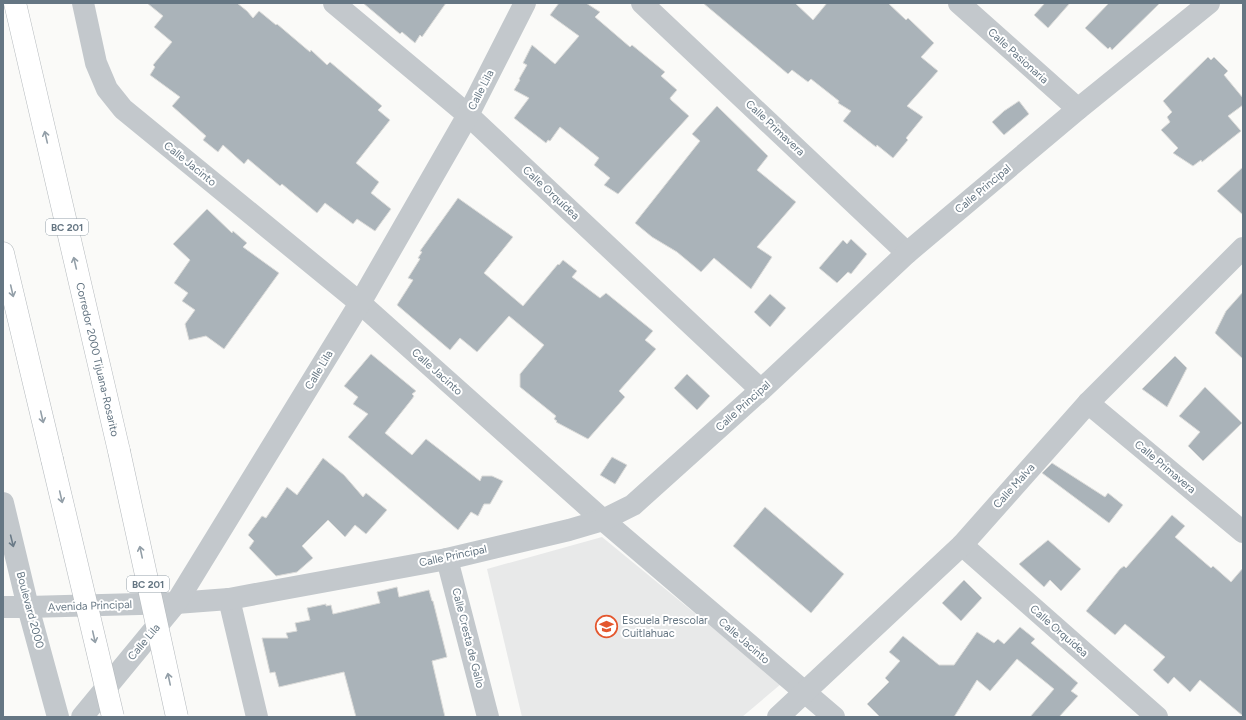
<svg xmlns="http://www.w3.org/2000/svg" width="1246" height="720" viewBox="0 0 1246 720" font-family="Figtree,sans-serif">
<rect width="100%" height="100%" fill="#fafaf8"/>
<path fill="#e8e9e9" d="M 602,537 L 781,684 L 742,717 L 522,717 L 487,569 Z"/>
<g fill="#aab3b9" stroke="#dcdcda">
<path d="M 147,3 L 237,3 L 247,11 L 253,18 L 259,11 L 276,25 L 277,24 L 310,52 L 311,50 L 327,65 L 330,62 L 382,106 L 378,110 L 390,120 L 356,163 L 379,182 L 371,193 L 391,209 L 375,231 L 357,219 L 353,224 L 325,203 L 317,213 L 282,184 L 280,186 L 248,159 L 244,164 L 223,145 L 218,152 L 203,140 L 206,136 L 172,106 L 180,97 L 150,75 L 155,67 L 153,65 L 172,42 L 154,27 L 163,16 Z"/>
<path d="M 363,3 L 446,3 L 422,37 L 420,35 L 415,43 L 402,32 L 400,34 Z"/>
<path d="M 559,3 L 586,3 L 600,12 L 595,17 L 630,47 L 632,45 L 665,72 L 661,76 L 677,90 L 670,98 L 671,100 L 689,116 L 618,194 L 604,185 L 610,178 L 594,165 L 599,158 L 560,127 L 550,141 L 548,140 L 546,143 L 514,118 L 529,98 L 514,90 L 520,80 L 519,79 L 527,65 L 523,63 L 532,45 L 555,64 L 579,36 L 550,15 Z"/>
<path d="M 703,3 L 795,3 L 813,20 L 827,3 L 888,3 L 906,20 L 908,18 L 934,43 L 921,57 L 938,71 L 907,106 L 923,117 L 906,138 L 908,140 L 893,158 L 877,145 L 876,147 L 843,121 L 851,111 L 838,103 L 839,101 L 811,79 L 808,82 L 792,70 L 788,74 Z"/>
<path d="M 1045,3 L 1070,3 L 1048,28 L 1034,15 Z"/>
<path d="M 1109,3 L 1160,3 L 1112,50 L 1110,47 L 1108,49 L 1085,28 Z"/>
<path d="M 1208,57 L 1211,60 L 1214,57 L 1228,71 L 1224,75 L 1243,98 L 1243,105 L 1228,116 L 1241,131 L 1202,162 L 1201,160 L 1193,166 L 1173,153 L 1178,148 L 1161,130 L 1170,122 L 1167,117 L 1172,112 L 1163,101 Z"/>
<path d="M 1019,101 L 1029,114 L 1004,135 L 992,122 L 1004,111 Z"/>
<path d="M 717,106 L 768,156 L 757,170 L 796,202 L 757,247 L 772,257 L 751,289 L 714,258 L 701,272 L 677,252 L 652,237 L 635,223 L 700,141 L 692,134 Z"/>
<path d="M 1243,167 L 1243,215 L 1217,191 Z"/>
<path d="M 458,198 L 513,237 L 484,273 L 523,306 L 558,264 L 559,265 L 563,260 L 577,271 L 572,277 L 600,298 L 606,293 L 653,331 L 645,340 L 656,349 L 619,391 L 625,397 L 588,439 L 556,422 L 557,421 L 554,419 L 556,416 L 520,387 L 520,374 L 544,345 L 509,316 L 477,352 L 460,338 L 450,350 L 397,305 L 413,280 L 408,278 L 420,259 L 418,258 L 422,252 L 420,251 Z"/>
<path d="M 207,209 L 232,233 L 233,231 L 247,243 L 243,247 L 279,273 L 224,349 L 206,336 L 189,340 L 185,324 L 195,310 L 182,301 L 188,293 L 174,283 L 190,260 L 173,244 Z"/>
<path d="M 851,239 L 867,254 L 851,274 L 848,272 L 837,283 L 819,268 L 843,240 L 847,244 Z"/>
<path d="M 1243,292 L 1243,359 L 1215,333 L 1226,311 Z"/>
<path d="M 770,294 L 786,308 L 770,327 L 754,312 Z"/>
<path d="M 371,354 L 416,391 L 412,394 L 414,396 L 412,399 L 385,433 L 412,455 L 426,439 L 480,481 L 482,476 L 492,476 L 503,481 L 490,504 L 484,504 L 478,516 L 471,512 L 458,530 L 439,514 L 348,437 L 368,414 L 353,404 L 358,397 L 344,386 Z"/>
<path d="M 1175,356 L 1187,368 L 1167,407 L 1142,389 Z"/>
<path d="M 687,374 L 710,396 L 697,410 L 674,388 Z"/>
<path d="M 1205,387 L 1242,423 L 1203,461 L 1188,446 L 1200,432 L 1179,416 Z"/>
<path d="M 612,457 L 627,465 L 615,484 L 600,475 Z"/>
<path d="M 323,458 L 344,475 L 363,497 L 366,493 L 387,510 L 366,534 L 355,525 L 345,537 L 328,520 L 302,546 L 313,558 L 297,572 L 276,576 L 249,548 L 254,541 L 248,535 L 262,516 L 266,518 L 287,487 L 297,495 Z"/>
<path d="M 1052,463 L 1105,497 L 1108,493 L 1123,505 L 1109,523 L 1042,473 Z"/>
<path d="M 765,507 L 844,574 L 811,613 L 733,546 Z"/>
<path d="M 1172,515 L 1185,526 L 1175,537 L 1211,568 L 1213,566 L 1231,582 L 1243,568 L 1243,716 L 1200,680 L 1190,692 L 1174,677 L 1168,684 L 1153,670 L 1165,657 L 1125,624 L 1115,635 L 1086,611 L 1120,569 L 1124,566 L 1126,568 Z"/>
<path d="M 1048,540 L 1081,569 L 1061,591 L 1050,580 L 1044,587 L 1019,564 Z"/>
<path d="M 964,580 L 982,598 L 961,621 L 942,603 Z"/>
<path d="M 397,587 L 399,597 L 429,590 L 432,601 L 433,601 L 447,657 L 432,661 L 445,717 L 356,717 L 344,672 L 279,687 L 275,672 L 270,673 L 262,638 L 288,638 L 286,633 L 297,631 L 295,623 L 310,620 L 307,608 L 326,604 L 326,606 L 331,605 L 333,614 L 380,603 L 377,592 Z"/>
<path d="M 1020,627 L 1035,639 L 1031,643 L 1078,683 L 1071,691 L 1078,696 L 1059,717 L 1030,717 L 1054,689 L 1017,659 L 990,691 L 977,680 L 954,717 L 880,717 L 867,704 L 889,682 L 885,678 L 900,661 L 889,652 L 903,636 L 939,665 L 954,665 L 977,632 L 994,643 L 998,639 L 1004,644 Z"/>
</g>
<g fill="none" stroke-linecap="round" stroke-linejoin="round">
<defs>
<g id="highway">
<path id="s1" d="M 15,3 L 119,451"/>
<path d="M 3,253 L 52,459"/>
</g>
</defs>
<use href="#highway" stroke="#b4b9bd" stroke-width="23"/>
<g stroke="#c3c8cc" stroke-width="22">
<path d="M 83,3 L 96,63 L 107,89 L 123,109 L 360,303 L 603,520 L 834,717"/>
<path d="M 334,3 L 468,115 L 761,390"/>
<path d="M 642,3 L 907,253"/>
<path d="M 959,3 L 1078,109"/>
<path d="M 1088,403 L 1243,532"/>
<path d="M 3,503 L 28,607 L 58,717"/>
<path d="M 962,545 L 1157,717"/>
<path d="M 447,559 L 488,717"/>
<path d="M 229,599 L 257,717"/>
<path d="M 3,607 L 28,607 L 176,603 L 229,599 L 447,559 L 569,530 L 603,520 L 633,505 L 761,390 L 907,253 L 1078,109 L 1209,3"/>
<path d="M 82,717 L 176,603 L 360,303 L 468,115 L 525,3"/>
<path d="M 778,717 L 962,545 L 1088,403 L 1243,248"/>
</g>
<use href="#highway" stroke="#fff" stroke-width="22"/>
<defs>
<g id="highway-bridge">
<path d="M 119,451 L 177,717"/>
<path d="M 52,459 L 113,717"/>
</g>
</defs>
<use href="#highway-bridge" stroke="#b4b9bd" stroke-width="23" stroke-linecap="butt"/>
<use href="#highway-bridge" stroke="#fff" stroke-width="22"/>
</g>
<defs><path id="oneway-shaft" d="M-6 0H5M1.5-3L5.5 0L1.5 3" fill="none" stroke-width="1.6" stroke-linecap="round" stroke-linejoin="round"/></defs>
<g stroke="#939fa8">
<use href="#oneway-shaft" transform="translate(46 137) rotate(-103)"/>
<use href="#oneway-shaft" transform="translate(75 263) rotate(-103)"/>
<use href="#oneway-shaft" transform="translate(12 291) rotate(77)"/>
<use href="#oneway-shaft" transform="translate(42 417) rotate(77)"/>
<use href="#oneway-shaft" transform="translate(61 497) rotate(77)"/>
<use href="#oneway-shaft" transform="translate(141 552) rotate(-102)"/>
<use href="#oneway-shaft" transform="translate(94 637) rotate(77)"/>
<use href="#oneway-shaft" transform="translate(169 679) rotate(-102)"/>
</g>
<use stroke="#6a7a87" href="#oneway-shaft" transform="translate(12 541) rotate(76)"/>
<defs>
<symbol id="school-ring" viewBox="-11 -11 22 22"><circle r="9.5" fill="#fff" stroke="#e4572e" stroke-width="1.5"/><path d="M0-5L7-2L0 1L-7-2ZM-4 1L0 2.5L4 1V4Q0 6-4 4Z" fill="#e4572e"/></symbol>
</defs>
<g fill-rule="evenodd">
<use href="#school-ring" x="594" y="614" width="25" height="25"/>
</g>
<g text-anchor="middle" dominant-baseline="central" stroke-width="4" stroke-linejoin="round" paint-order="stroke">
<g fill="#fff" stroke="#939fa8" stroke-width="1">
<rect x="46" y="219" width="42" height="16" rx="3"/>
<rect x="127" y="576" width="42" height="16" rx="3"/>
</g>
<g font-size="10" font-weight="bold" fill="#657683">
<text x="67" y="227">BC 201</text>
<text x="148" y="584">BC 201</text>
</g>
<g font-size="11" fill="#657683" stroke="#fff">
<text transform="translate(1018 56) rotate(42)">Calle Pasionaria</text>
<text transform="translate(481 90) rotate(-63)">Calle Lila</text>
<text transform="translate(775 128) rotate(43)">Calle Primavera</text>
<text transform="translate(190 164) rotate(39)">Calle Jacinto</text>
<text transform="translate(983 189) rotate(-40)">Calle Principal</text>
<text transform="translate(551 193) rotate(43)">Calle Orquídea</text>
<text stroke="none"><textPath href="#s1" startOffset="366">Corredor 2000 Tijuana-Rosarito</textPath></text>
<text transform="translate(319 370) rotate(-59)">Calle Lila</text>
<text transform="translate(437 372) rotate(42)">Calle Jacinto</text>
<text transform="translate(743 406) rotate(-42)">Calle Principal</text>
<text transform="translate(1165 467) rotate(40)">Calle Primavera</text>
<text transform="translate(1014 486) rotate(-48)">Calle Malva</text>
<text transform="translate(453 556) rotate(-12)">Calle Principal</text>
<text transform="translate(90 606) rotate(-2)">Avenida Principal</text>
<text transform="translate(30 610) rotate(75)">Boulevard 2000</text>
<text transform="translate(1059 631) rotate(41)">Calle Orquídea</text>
<text transform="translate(468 638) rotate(76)">Calle Cresta de Gallo</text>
<text transform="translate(744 641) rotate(41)">Calle Jacinto</text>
<text transform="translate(144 642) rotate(-50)">Calle Lila</text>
</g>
<g font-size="11" fill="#657683" stroke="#fff" text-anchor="start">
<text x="622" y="620">Escuela Prescolar<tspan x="622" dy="13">Cuitlahuac</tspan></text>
</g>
</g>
<rect width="1246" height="720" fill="none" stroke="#657683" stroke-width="8"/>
</svg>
